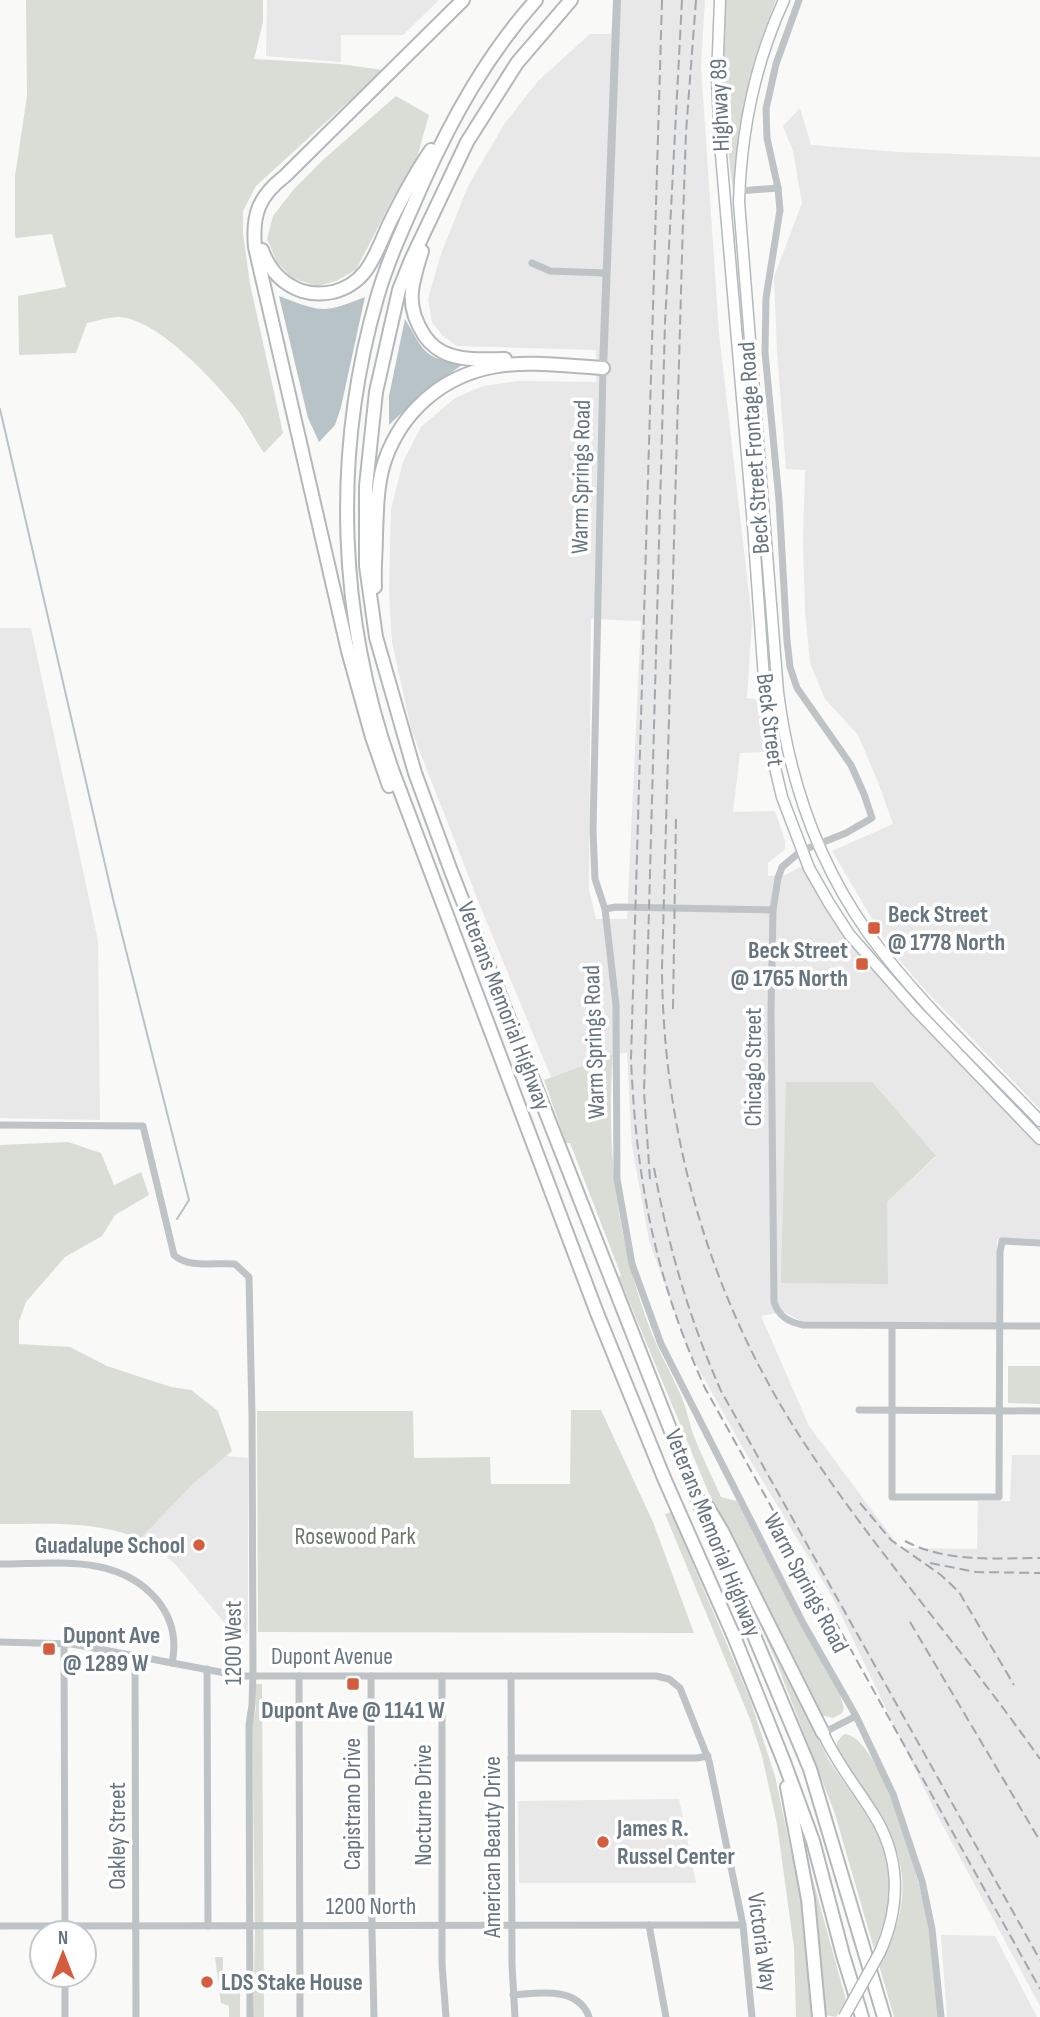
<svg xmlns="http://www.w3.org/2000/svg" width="1040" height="2017" viewBox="0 0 1040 2017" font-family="'Sofia Sans Condensed',sans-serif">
<rect width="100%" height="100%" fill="#f9f9f7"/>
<g fill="#e7e8e7" fill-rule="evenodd">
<path d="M 267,0 L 439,0 L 403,35 L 341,35 L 341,62 L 266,56 Z"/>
<path d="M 614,0 L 705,0 L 701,66 L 719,333 L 752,620 L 747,698 L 759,700 L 765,752 L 740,753 L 733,812 L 775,811 L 785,841 L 785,849 L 768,863 L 768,876 L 785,875 L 802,866 L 853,947 L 891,991 L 1040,1146 L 1040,1240 L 997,1239 L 996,1323 L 805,1323 L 784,1312 L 761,1316 L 809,1426 L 900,1548 L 977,1549 L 978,1501 L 1010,1501 L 1012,1455 L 1040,1455 L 1040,2006 L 935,1811 L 834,1600 L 747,1455 L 687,1348 L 649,1240 L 632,1146 L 627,1053 L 613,1054 L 551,1077 L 483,913 L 411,729 L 392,642 L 389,592 L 391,509 L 403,462 L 421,427 L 455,398 L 483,386 L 518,381 L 596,382 L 596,350 L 457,346 L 442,335 L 432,322 L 428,299 L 441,254 L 468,186 L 505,123 L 538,81 L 590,34 L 611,34 ZM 591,619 L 641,621 L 627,919 L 596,919 L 589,890 ZM 787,1082 L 936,1157 L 887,1202 Z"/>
<path d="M 800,108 L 811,145 L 898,152 L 1040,157 L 1040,1109 L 925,990 L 890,949 L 832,851 L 893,824 L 878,782 L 858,735 L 825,699 L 810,663 L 805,610 L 803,541 L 805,470 L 786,469 L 777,352 L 774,277 L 802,203 L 793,151 L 783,126 Z"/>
<path d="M 0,628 L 31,628 L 98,941 L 100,1120 L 0,1118 Z"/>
<path d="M 226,1456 L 248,1458 L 248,1633 L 233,1633 L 176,1565 L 159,1550 L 140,1539 L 194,1483 Z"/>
<path d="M 679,1799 L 696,1883 L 519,1883 L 518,1801 Z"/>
<path d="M 941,1935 L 995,1936 L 1037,2017 L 947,2017 Z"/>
</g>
<g fill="#d9ddd6">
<path d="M 26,0 L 263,0 L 263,22 L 254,59 L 340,64 L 383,70 L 256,186 L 243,211 L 243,233 L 250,284 L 283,433 L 264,453 C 255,440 248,425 239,412 C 216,382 158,319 119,317 C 109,317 97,321 87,323 L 76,353 L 19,355 L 18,296 L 66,287 L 52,234 L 16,238 L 15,235 L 15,176 L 27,96 Z"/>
<path d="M 725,0 L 776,0 C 751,62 737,125 733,191 L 722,98 Z"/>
<path d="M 396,96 L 429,115 L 414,168 L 393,198 L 356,270 L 336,281 L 318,286 L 292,278 L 277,262 L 267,239 L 273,216 L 294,189 L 324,159 Z"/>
<path d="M 613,1054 C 606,1147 616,1238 649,1326 C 658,1351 672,1374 682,1398 C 687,1410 689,1422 693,1434 C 701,1455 712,1476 721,1497 L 737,1501 L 803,1629 L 839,1692 L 844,1708 L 842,1713 L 833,1718 L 821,1715 L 813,1703 L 810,1690 L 797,1670 L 714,1506 L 619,1277 L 621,1275 L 570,1143 L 566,1143 L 544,1080 Z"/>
<path d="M 786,1082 L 872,1082 L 936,1156 L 887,1202 L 888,1284 L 781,1283 Z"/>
<path d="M 68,1142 L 101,1153 L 114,1185 L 141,1172 L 149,1195 L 115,1215 L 102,1236 L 65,1257 L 26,1302 L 19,1321 L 19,1344 L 70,1347 L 107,1366 L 171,1387 L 191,1390 L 218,1411 L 232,1451 L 194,1483 L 140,1539 C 94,1520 48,1524 0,1524 L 0,1145 Z"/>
<path d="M 1008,1366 L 1040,1366 L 1040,1404 L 1008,1403 Z"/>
<path d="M 571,1410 L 601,1410 L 653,1522 L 694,1633 L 258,1632 L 257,1411 L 413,1411 L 414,1458 L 490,1457 L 491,1484 L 570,1484 Z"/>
<path d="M 671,1512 L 750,1699 L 775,1776 L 807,1927 L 814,2017 L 796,2017 L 794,1948 L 777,1824 L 762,1756 L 750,1719 L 665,1514 Z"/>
<path d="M 754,1601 L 828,1759 L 875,1828 L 884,1846 L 890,1877 L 890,1898 L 887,1916 L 874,1949 L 835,1814 L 776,1661 L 750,1602 Z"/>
<path d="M 256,1684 L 262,1684 L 264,2017 L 253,2017 L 255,1934 L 252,1721 L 256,1709 Z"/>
<path d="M 844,1734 C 880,1734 920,1882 926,1915 C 933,1948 935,1983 938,2017 L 894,2017 L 879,1965 C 930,1873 890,1826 837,1752 L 837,1742 Z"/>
<path d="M 805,1851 L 846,2000 L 836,2017 L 825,2015 Z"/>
<path d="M 215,1957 L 223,1957 L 223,1973 L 240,1972 L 240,2017 L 229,2017 L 229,2006 L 221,2003 Z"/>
</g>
<g fill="#b7c3c6">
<path d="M 279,296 C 321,312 323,314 365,297 L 341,407 L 335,425 L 319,442 L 308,418 Z"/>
<path d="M 405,319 C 425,353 423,357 462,365 L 427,389 L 389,425 L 389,396 Z"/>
</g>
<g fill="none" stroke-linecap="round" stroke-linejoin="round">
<path stroke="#b7c3c6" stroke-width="2" d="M 0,409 L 113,899 L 189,1200 L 177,1219"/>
<defs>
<g id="secondary">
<path d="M 720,0 L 717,79 L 720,143 L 753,525 L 766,707 L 772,755 L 782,797 L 809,868 L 829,903 L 849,934 L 915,1009 L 1040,1139"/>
<path d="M 784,0 C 755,63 741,132 739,202 L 778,692 C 789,779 817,861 868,933 C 917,1001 982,1060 1040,1121"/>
<path d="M 823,1733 C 836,1762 855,1785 872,1812 C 901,1856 901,1905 880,1952"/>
</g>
<g id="motorway">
<path d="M 536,0 C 487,55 452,118 422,185 C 406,222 388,259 377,298 C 332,455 338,619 393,772 L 597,1313 L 664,1478 L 735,1639 L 784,1762 L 813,1841 L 843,1955 L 862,2017"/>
<path d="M 571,0 L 517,63 L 467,142 L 411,260 L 399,290 L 376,392 L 366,486 L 366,566 L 376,637 L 415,773 L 451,871 L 709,1528 L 810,1769 L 884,2017"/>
<path d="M 262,250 C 269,269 282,284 302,291 C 312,294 323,294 333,292 C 370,283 376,250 391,220 C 403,196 416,172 431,150"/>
<path d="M 422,251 C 412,284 404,304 424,335 C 430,344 440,352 450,355 C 468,361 487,359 505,359"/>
<path d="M 375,587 C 374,570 376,552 376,534 C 377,510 377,483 385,460 C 402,412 441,377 492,367 C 528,360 567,366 603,368"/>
<path d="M 389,786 L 372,737 L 348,651 L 255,247 C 252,214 259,196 285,176 L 463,0"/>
<path d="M 707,1506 L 722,1531 L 823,1733"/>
<path d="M 787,1787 L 808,1899 L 819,2017"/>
</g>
</defs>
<use href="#secondary" stroke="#b3b9bd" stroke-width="13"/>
<use href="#motorway" stroke="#b4b8bb" stroke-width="16"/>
<g stroke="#bec3c6" stroke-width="7">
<path d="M 799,0 L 776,64 L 766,109 L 767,138 L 778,188 L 780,210 L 766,298 L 765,352 L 779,500 L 787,641 L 790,667 L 797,688 L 851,765 L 864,794 L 872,818 L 846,833 L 801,851 L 782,867 L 778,878 L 773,910 L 771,1011 L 774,1302 C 779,1317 789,1322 803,1325 L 1040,1326"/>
<path d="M 739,191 L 778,188"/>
<path d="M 532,263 L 550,271 L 606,273"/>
<path d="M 603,368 L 593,831 L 595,879 L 605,909 L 616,1005 L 617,1179 L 632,1264 L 661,1344 L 803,1623 L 856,1716 L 893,1794 L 922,1881 L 932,1929 L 941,2017"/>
<path d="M 605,909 L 616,907 L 773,910"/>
<path d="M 0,1125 L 143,1126 L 174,1255 C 189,1269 216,1262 235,1264 L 249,1277 L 252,1415 L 253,1670 L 252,1705 L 249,1725 L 250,2017"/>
<path d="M 892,1326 L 892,1497 L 999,1497 L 1000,1252 L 1002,1241 L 1040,1243"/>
<path d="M 859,1410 L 1040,1411"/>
<path d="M 0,1564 C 55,1564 119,1553 158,1601 C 172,1619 177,1640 172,1663"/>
<path d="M 0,1642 L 72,1644 L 241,1676 L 656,1676 L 669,1679 L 680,1688 L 709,1761 L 743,1925 L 752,2017"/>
<path d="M 64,1643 L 65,1933"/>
<path d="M 135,1656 L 136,2017"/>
<path d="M 207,1669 L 208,1926"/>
<path d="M 299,1676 L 300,2017"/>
<path d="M 371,1676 L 372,1932 L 374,2017"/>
<path d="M 442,1676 L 442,1964 L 446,2017"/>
<path d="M 511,1676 L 512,1965 L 515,2017"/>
<path d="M 823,1733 L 856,1716"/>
<path d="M 511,1758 L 697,1758 L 708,1756"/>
<path d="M 649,1925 L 666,2017"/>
<path d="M 0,1926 L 743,1925"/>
<path d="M 65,1975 L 65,2017"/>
<path d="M 513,1995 C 539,1993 578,1986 589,2017"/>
</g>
<path stroke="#bec3c6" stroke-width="8" d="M 603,368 L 617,0"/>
<use href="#secondary" stroke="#fff" stroke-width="10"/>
<use href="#motorway" stroke="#fff" stroke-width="12"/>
<g stroke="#a1a7ac" stroke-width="2" stroke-dasharray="10 5" stroke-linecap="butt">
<path d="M 662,0 L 631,1059 C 636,1179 655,1278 705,1388 L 1040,1989"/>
<path d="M 696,0 L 686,132 L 683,220 L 662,968 C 663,1134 709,1295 799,1435 C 872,1548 963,1649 1040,1759"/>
<path d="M 673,1009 L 676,817"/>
<path d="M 654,1168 C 668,1246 689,1318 721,1391 L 1040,1960"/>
<path d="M 650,1179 L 644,1092 L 657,617 L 665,323 L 682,0"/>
<path d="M 860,1503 L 891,1540 L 941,1575 L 959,1592 L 1014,1685"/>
<path d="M 905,1541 C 947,1563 994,1558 1040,1558"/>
<path d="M 930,1563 L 976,1572 L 1040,1573"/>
<path d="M 910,1622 L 1040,1841"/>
</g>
<defs>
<path id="secondary-bridge" d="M 844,2017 L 880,1952"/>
</defs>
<use href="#secondary-bridge" stroke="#b3b9bd" stroke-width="13" stroke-linecap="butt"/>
<use href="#secondary-bridge" stroke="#fff" stroke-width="10"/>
</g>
<g fill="#d35d3c" stroke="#fff" stroke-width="2.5">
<rect x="867" y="921" width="14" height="14" rx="3.5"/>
<rect x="855" y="957" width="14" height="14" rx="3.5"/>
<circle cx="199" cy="1545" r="7"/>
<rect x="42" y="1642" width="14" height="14" rx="3.5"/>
<rect x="346" y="1677" width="14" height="14" rx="3.5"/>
<circle cx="603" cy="1842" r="7"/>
<circle cx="207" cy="1982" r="7"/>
</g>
<g text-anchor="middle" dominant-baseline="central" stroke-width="7" stroke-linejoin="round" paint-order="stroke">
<g font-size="24" fill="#66757f" stroke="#fff">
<text transform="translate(720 105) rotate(-92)">Highway 89</text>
<text transform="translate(754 448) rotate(-94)">Beck Street Frontage Road</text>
<text transform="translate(581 477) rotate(-89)">Warm Springs Road</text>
<text transform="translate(770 720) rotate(83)">Beck Street</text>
<text transform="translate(504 1006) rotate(69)">Veterans Memorial Highway</text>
<text transform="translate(594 1042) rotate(-92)">Warm Springs Road</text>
<text transform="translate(753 1067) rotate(-90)">Chicago Street</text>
<text transform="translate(713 1533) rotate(68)">Veterans Memorial Highway</text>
<text transform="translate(806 1583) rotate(62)">Warm Springs Road</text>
<text transform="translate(233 1643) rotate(-90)">1200 West</text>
<text x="332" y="1656">Dupont Avenue</text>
<text transform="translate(352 1804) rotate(-90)">Capistrano Drive</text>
<text transform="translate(423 1805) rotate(-90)">Nocturne Drive</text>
<text transform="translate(117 1836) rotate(-90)">Oakley Street</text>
<text transform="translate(492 1847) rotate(-90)">American Beauty Drive</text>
<text x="371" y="1906">1200 North</text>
<text transform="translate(762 1942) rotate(82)">Victoria Way</text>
</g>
<g font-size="24" font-weight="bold" fill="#66757f" stroke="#fff" text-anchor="start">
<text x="888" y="914">Beck Street<tspan x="888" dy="28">@ 1778 North</tspan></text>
<text x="848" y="950" text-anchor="end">Beck Street<tspan x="848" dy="28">@ 1765 North</tspan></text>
<text x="185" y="1545" text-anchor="end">Guadalupe School</text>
<text x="63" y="1635">Dupont Ave<tspan x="63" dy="28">@ 1289 W</tspan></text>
<text x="353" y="1710" text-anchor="middle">Dupont Ave @ 1141 W</text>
<text x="617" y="1828">James R.<tspan x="617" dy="28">Russel Center</tspan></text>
<text x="221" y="1982">LDS Stake House</text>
</g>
<g font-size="24" fill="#687865" stroke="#fff">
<text x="355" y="1536">Rosewood Park</text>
</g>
</g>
<g transform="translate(63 1954)"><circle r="33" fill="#ffffff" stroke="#c2c8cc" stroke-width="2"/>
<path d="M0-5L12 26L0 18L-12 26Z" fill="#d35d3c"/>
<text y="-10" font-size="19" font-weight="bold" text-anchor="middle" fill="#66757f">N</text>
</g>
</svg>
